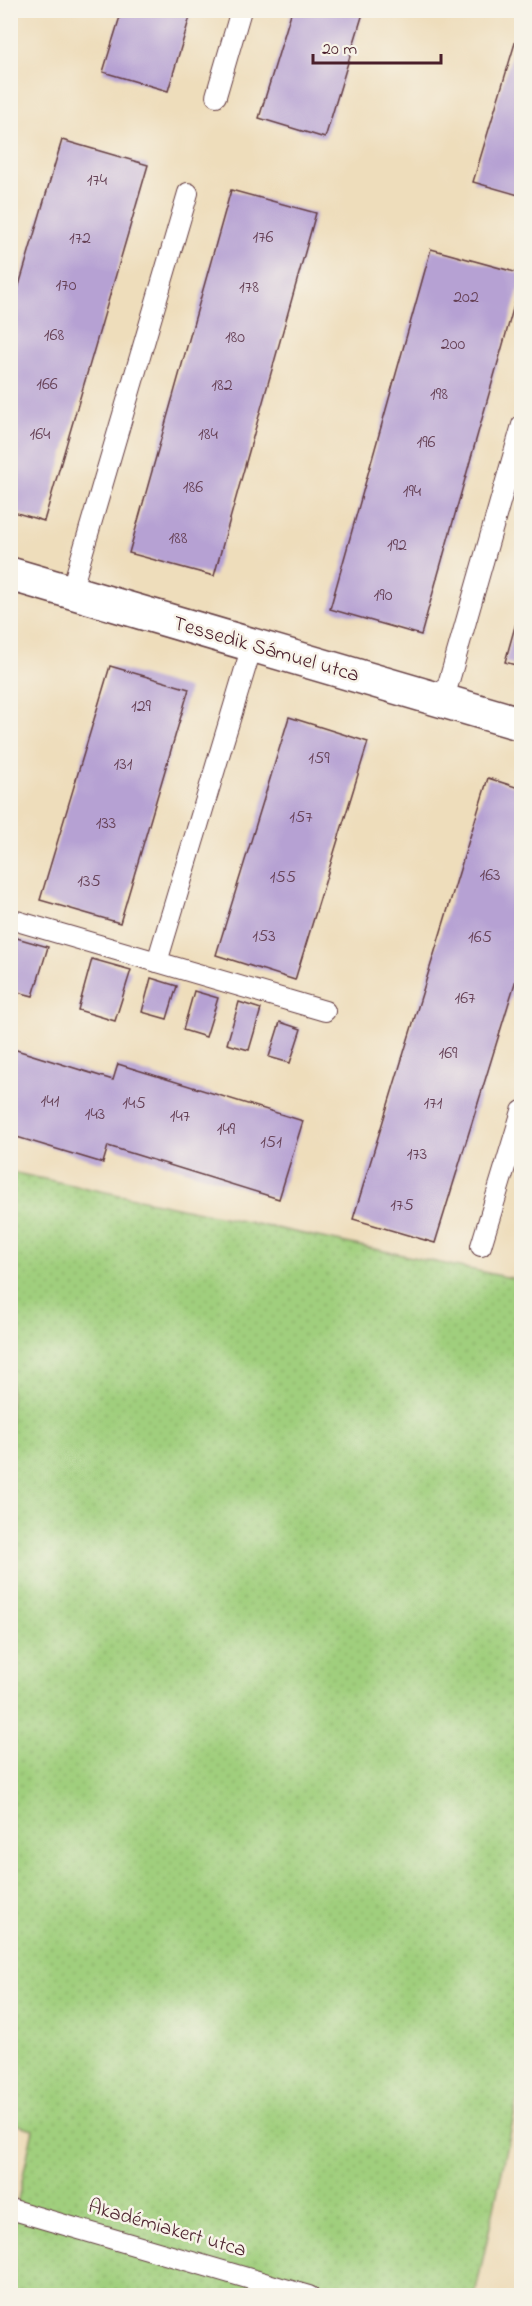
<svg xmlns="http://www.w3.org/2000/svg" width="532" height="2306" viewBox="0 0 532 2306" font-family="'Indie Flower',sans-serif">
<defs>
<pattern id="park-dots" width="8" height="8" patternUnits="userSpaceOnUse" patternTransform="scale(1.5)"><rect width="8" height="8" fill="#a0cf7d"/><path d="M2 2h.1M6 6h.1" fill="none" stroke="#8bb16c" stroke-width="1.8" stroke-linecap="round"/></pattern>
</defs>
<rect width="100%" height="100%" fill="#f7f3e8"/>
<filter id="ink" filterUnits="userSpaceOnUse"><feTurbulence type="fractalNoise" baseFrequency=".0167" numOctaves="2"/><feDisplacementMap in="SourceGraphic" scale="12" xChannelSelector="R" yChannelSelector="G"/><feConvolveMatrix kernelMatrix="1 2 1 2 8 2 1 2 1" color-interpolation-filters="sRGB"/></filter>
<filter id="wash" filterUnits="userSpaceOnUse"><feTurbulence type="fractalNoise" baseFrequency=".008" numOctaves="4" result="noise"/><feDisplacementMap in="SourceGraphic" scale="24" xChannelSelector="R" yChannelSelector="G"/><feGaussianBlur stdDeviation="1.35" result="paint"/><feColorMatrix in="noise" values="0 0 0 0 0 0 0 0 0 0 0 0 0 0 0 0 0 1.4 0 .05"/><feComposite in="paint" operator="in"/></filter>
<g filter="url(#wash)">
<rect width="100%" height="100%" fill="#edb"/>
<path fill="url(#park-dots)" stroke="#757754" stroke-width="1.5" d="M 11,1172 L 521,1280 L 522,2080 L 475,2295 L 11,2296 L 11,2232 L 33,2129 L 10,2123 Z"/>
<g id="blocks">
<g fill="#b6a1d3">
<path d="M 122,10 L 192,10 L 168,91 L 103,72 Z"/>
<path d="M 292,10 L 364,10 L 325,138 L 259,118 Z"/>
<path d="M 521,23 L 522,23 L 522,196 L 473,182 Z"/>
<path d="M 62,140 L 148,165 L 44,521 L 10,511 L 10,316 Z"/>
<path d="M 231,190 L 316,213 L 214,576 L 129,553 Z"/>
<path d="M 431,249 L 522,274 L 522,277 L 421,635 L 330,609 Z"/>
<path d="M 521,605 L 522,605 L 522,667 L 505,662 Z"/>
<path d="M 110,666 L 189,689 L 120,923 L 40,900 Z"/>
<path d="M 289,717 L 368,742 L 295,980 L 216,955 Z"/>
<path d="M 488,778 L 522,789 L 522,960 L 435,1243 L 353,1219 Z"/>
<path d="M 10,936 L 48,947 L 33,996 L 10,990 Z"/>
<path d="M 92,959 L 131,970 L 115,1021 L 78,1010 Z"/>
<path d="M 151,978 L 177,986 L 167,1019 L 142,1012 Z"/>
<path d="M 194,991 L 218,998 L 206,1037 L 183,1030 Z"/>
<path d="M 239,1002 L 261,1009 L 249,1050 L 227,1044 Z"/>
<path d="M 280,1022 L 301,1029 L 290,1063 L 269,1057 Z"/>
<path d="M 10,1048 L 113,1080 L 118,1064 L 303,1121 L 279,1199 L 108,1146 L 103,1163 L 10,1135 Z"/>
</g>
</g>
</g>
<g filter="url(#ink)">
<use href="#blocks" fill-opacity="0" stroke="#633c41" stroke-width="1.5"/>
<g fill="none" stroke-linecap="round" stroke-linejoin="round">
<defs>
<g id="lane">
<path d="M 216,96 L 241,10"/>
<path d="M 71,592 L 188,193"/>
<path d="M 443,702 L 522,425"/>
<path d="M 10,919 L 325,1011"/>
<path d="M 157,962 L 252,646"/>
<path d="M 481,1246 L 522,1111"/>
<path d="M 10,2209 L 309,2296"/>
</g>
<path id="street" d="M 10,574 L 522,724"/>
</defs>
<use href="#lane" stroke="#633c41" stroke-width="22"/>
<use href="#street" stroke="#633c41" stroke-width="36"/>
<use href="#lane" stroke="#fff" stroke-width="20"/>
<use href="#street" stroke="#fff" stroke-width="33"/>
</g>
</g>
<g text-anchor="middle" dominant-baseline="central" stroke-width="5" stroke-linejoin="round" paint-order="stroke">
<g font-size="18" fill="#654055">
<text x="97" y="181">174</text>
<text x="263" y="238">176</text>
<text x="80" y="239">172</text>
<text x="66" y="286">170</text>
<text x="249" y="288">178</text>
<text x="466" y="298">202</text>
<text x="54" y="336">168</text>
<text x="235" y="338">180</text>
<text x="453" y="345">200</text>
<text x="47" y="385">166</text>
<text x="222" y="386">182</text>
<text x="439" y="395">198</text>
<text x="40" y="435">164</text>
<text x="208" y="435">184</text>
<text x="426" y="443">196</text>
<text x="193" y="488">186</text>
<text x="412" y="492">194</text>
<text x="178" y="539">188</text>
<text x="397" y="546">192</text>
<text x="383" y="596">190</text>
<text x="141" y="707">129</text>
<text x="319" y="759">159</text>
<text x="123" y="765">131</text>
<text x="301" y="818">157</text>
<text x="106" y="824">133</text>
<text x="490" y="876">163</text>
<text x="283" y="878">155</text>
<text x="89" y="882">135</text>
<text x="264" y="937">153</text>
<text x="480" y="938">165</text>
<text x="465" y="999">167</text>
<text x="448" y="1054">169</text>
<text x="50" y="1102">141</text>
<text x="134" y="1104">145</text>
<text x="433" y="1104">171</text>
<text x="95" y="1115">143</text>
<text x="180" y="1117">147</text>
<text x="226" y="1130">149</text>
<text x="271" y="1143">151</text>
<text x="417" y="1155">173</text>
<text x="402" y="1206">175</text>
</g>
<g font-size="21" fill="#4a1f2b" stroke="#f7f3e8">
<text transform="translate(266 650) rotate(16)">Tessedik Sámuel utca</text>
<text transform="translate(167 2229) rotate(16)">Akadémiakert utca</text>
</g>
</g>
<rect width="532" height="2306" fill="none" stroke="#f7f3e8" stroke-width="36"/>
<path d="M313 54v9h128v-9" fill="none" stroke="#4a1f2b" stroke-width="3"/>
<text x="322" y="54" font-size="18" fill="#4a1f2b" stroke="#f7f3e8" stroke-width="4.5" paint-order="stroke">20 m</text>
</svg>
